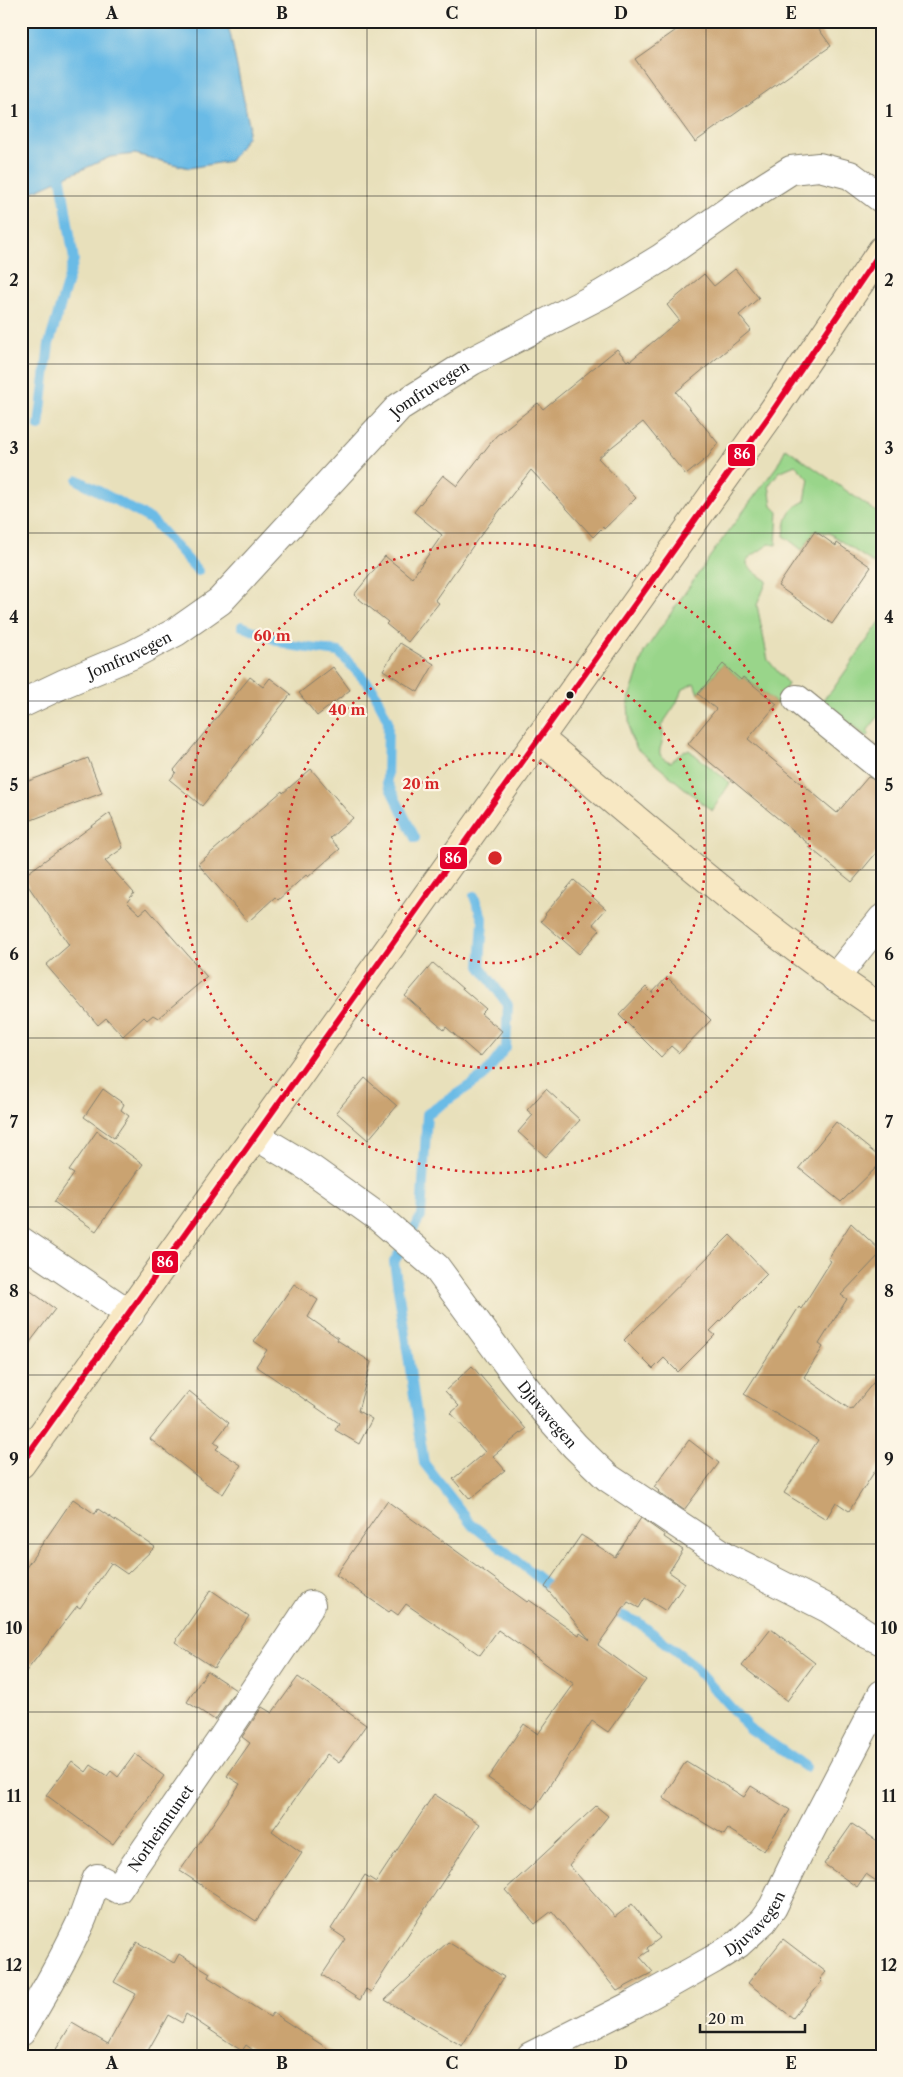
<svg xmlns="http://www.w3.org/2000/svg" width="903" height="2077" viewBox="0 0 903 2077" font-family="'Libre Caslon Text',serif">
<rect width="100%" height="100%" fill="#fcf5e5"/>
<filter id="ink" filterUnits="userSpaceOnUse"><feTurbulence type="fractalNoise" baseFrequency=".02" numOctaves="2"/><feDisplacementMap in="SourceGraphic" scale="10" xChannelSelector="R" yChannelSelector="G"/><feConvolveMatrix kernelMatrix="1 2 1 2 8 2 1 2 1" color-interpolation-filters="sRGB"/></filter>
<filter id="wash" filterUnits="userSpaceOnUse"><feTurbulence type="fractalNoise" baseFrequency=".0096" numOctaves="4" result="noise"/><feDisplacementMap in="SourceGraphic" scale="20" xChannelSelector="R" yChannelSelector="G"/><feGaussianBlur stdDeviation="1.12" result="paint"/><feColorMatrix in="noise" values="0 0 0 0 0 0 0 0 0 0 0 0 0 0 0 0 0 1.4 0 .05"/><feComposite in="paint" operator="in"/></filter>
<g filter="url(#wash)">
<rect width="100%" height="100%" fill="#e8e0bb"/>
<g fill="#99d58a" stroke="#5a7853">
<path d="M 786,448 L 882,516 L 882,569 L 829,533 L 815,531 L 802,550 L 784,536 C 786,518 787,510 805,501 L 809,479 L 795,465 L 779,472 L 769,485 L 772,506 L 778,512 L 776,545 L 769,544 C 747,561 734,559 767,581 L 757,605 L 768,660 L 788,684 L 777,704 L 744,677 L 741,680 L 723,664 L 698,694 L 694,683 L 682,690 L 676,704 L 661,726 C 662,729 663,732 663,734 C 664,747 651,755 671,762 L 685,750 L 687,751 L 689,750 L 730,783 L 712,811 L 637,749 L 630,735 L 628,703 L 644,652 L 716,548 L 777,466 Z"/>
<path d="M 882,619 L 882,712 L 867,731 L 870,734 L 867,737 L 825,704 L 823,699 L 831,692 Z"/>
</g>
<path fill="#6abbe6" stroke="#436c81" d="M 21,21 L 226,21 L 230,33 L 249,125 L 247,137 L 230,161 L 189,168 L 135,154 L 110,157 L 21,197 Z"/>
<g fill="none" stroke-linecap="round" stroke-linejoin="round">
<g stroke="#6abbe6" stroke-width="10">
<path d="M 39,426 L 49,344 L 74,260 L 61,179"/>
<path d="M 78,480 L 152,520 L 198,571"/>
<path d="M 242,626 L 288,645 L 339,652 L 373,689 L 388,721 L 387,782 L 415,838"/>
<path d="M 474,896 L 483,921 L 480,966 L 508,1005 L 506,1047 L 484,1076 L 427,1114 L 421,1216 L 394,1262 L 424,1463 L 471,1524 L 545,1583 L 559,1589"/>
<path d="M 607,1609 L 638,1622 L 690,1662 L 749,1728 L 806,1767"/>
</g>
</g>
<g id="blocks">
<g fill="#caa371">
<path d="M 689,21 L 813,21 L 831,46 L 695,142 L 635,59 Z"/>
<path d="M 735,269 L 759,298 L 739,315 L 751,330 L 676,392 L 718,443 L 708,457 L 686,475 L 643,422 L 598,458 L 636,498 L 604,529 L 603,527 L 593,537 L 531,470 L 477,540 L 435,600 L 439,603 L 408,642 L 386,624 L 388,622 L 354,595 L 385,556 L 412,578 L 442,535 L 414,512 L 443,475 L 457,486 L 496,436 L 538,403 L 543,409 L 617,349 L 627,361 L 629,359 L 630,361 L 679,320 L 667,305 L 704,274 L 714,286 Z"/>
<path d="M 815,531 L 836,546 L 837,543 L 871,567 L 832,624 L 778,586 Z"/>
<path d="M 400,643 L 434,664 L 418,692 L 383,670 Z"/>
<path d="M 723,664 L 741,680 L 743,677 L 777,704 L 748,739 L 837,813 L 868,777 L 882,783 L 882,846 L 852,882 L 809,847 L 810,845 L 688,744 L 716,709 L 698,694 Z"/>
<path d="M 333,667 L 350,690 L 317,716 L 299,693 Z"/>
<path d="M 250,677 L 263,687 L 270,678 L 291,694 L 202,806 L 170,780 L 176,772 L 174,770 Z"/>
<path d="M 88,758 L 102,793 L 21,824 L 21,784 Z"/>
<path d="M 311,769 L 353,818 L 330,838 L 340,849 L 308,877 L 306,875 L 278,900 L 275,897 L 248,922 L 198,864 L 282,791 L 283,793 Z"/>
<path d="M 110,813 L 123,848 L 105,861 L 134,893 L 127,902 L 140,914 L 147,908 L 207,977 L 158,1018 L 153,1015 L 147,1020 L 144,1017 L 123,1036 L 106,1018 L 98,1025 L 46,965 L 69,945 L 22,877 Z"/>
<path d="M 574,880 L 606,909 L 593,924 L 600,930 L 579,954 L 541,921 L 546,915 L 545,914 Z"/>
<path d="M 433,963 L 486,1009 L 481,1014 L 502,1031 L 480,1057 L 446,1027 L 444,1030 L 405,996 Z"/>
<path d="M 667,977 L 711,1020 L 679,1053 L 671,1046 L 661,1057 L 619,1015 L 646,987 L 652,993 Z"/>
<path d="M 365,1078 L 397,1106 L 368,1140 L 336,1112 Z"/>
<path d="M 103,1089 L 124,1104 L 121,1110 L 129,1116 L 114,1138 L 84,1117 Z"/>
<path d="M 546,1089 L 580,1120 L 546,1157 L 518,1132 L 533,1115 L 527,1110 Z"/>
<path d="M 836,1122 L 882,1159 L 882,1162 L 841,1202 L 799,1168 Z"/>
<path d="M 97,1131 L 143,1164 L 96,1231 L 54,1202 L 74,1174 L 69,1171 Z"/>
<path d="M 851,1223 L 882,1252 L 841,1295 L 847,1299 L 819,1344 L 823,1347 L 804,1377 L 851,1410 L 882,1372 L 882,1460 L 849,1511 L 836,1502 L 826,1519 L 784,1493 L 818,1440 L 744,1394 L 799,1307 L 801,1309 L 831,1261 L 828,1259 Z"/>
<path d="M 730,1235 L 767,1274 L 710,1331 L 715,1335 L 678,1372 L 664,1358 L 653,1369 L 624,1340 Z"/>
<path d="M 21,1284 L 55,1309 L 21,1354 Z"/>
<path d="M 294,1284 L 318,1300 L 308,1317 L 338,1338 L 337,1340 L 371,1362 L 358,1411 L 372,1419 L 359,1444 L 335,1430 L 339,1423 L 256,1366 L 267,1350 L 254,1341 Z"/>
<path d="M 472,1366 L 526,1429 L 493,1456 L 505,1470 L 470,1499 L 453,1479 L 485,1452 L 451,1413 L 459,1406 L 445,1391 Z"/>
<path d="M 189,1391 L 229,1423 L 214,1442 L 219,1446 L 216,1449 L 241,1465 L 223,1494 L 204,1482 L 150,1439 Z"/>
<path d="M 689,1440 L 719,1463 L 684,1510 L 658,1492 L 659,1491 L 654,1487 Z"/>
<path d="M 73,1499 L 95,1514 L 98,1509 L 155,1547 L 127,1574 L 111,1563 L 80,1608 L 77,1606 L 21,1678 L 21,1575 Z"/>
<path d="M 387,1501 L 527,1602 L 529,1600 L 579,1635 L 580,1633 L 590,1640 L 545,1587 L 581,1535 L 615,1557 L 641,1518 L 665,1535 L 664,1537 L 683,1550 L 669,1572 L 685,1583 L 666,1611 L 645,1598 L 639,1608 L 628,1602 L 598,1645 L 646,1680 L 608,1732 L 592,1721 L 534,1809 L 488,1778 L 524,1724 L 538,1734 L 574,1684 L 498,1630 L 480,1655 L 406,1604 L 398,1615 L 391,1610 L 389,1612 L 336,1575 Z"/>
<path d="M 211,1590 L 249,1616 L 214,1668 L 175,1642 Z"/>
<path d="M 771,1629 L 815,1663 L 787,1701 L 742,1666 Z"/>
<path d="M 207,1671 L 236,1690 L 215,1720 L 187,1702 Z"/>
<path d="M 298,1677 L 366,1725 L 339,1763 L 327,1754 L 272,1831 L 302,1853 L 256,1921 L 180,1871 L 240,1784 L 227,1776 L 250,1743 L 242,1737 L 262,1707 L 272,1713 Z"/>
<path d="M 135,1754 L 164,1776 L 113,1844 L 46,1795 L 72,1761 L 86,1772 L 91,1765 L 107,1776 L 111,1771 L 118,1777 Z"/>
<path d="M 686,1761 L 744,1797 L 751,1786 L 790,1810 L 764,1851 L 728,1829 L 724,1835 L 663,1798 Z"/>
<path d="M 434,1794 L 480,1824 L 371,1992 L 366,1989 L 360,2000 L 322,1975 L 346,1939 L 331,1929 L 365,1875 L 376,1882 Z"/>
<path d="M 596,1806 L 608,1816 L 569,1865 L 615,1917 L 632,1904 L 660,1938 L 647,1948 L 649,1951 L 640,1957 L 653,1972 L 617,1991 L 552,1911 L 535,1924 L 505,1890 Z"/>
<path d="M 852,1824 L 882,1844 L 882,1885 L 866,1874 L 857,1887 L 824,1864 Z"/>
<path d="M 783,1939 L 826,1972 L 820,1979 L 822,1981 L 793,2018 L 748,1983 Z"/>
<path d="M 137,1942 L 174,1963 L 179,1954 L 210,1973 L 208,1977 L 270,2017 L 273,2013 L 339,2056 L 261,2056 L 246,2045 L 242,2051 L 186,2014 L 182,2023 L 168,2015 L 145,2056 L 52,2056 L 72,2023 L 108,2044 L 136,1994 L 114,1982 Z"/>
<path d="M 448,1942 L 504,1977 L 462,2046 L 385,2000 Z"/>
</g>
</g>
</g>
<g filter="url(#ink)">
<use href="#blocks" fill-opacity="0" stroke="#827e6c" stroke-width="1"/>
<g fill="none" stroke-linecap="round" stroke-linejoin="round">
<defs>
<g id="street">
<path d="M 797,699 L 882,768"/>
<path id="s1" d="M 21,704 L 65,683 L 132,655 L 176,632 L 220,601 L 399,407 L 472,361 L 602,294 L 661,258 L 744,200 L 791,170 L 819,167 L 850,175 L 882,199"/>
<path d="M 835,978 L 882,919"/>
<path id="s2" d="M 256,1136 L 311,1169 L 378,1217 L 436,1267 L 513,1372 L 550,1418 L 575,1446 L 607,1477 L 727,1557 L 829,1609 L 867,1634 L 882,1641"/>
<path d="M 21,1241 L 130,1314"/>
<path id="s3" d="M 21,2032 C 42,1997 62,1962 79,1926 C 87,1910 90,1894 97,1878 L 118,1889 L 221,1740 L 311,1605"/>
<path id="s4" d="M 531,2056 L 636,2003 L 714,1959 L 738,1944 L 763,1921 L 773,1907 L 799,1853 L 882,1694"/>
</g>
<g id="secondary">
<path d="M 539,738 C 651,831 760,929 882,1009"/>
<path d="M 21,1464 L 770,415 L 882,250"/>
</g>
</defs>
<use href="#street" stroke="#827e6c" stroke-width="30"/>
<use href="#secondary" stroke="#827e6c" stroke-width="30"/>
<use href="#street" stroke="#fff" stroke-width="28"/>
<use href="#secondary" stroke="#f8e8c3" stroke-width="28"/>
<defs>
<path id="bus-1" d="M 21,1464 L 770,415 L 882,250"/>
</defs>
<use href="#bus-1" stroke="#fcf5e5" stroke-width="10"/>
<use href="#bus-1" stroke="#e4002b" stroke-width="6"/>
</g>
</g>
<path fill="none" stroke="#1c1c1c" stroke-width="1" stroke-opacity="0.55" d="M 197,21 L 197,2056M 367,21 L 367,2056M 536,21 L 536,2056M 706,21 L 706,2056M 21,196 L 882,196M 21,364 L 882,364M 21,533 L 882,533M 21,701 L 882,701M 21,870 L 882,870M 21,1038 L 882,1038M 21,1207 L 882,1207M 21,1375 L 882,1375M 21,1544 L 882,1544M 21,1712 L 882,1712M 21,1881 L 882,1881"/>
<g fill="none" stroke="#d62828" stroke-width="2.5" stroke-dasharray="2.5 5">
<circle cx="495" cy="858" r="105"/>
<circle cx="495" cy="858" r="210"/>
<circle cx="495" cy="858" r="315"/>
</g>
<circle fill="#1c1c1c" stroke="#fcf5e5" stroke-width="2" cx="570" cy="695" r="4.5"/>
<g text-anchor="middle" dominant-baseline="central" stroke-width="4.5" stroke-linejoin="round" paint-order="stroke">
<g font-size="15" fill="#1c1c1c" stroke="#fcf5e5">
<text stroke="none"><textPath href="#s1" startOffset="524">Jomfruvegen</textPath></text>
<text stroke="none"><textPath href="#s1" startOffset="119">Jomfruvegen</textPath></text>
<text stroke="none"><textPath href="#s2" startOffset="408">Djuvavegen</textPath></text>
<text stroke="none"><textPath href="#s3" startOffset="270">Norheimtunet</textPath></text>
<text stroke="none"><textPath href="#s4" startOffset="262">Djuvavegen</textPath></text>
</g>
</g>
<circle cx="495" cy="858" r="8" fill="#d62828" stroke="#fcf5e5" stroke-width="2.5"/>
<g font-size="15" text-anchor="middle" font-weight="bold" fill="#d62828" stroke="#fcf5e5" stroke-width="4.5" stroke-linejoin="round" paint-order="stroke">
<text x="272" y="641">60 m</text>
<text x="347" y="715">40 m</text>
<text x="421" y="789">20 m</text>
</g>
<g stroke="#fcf5e5" stroke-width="2">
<rect x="727" y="443" width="29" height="24" rx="5" fill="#e4002b"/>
<rect x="439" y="846" width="29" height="24" rx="5" fill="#e4002b"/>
<rect x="151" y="1250" width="28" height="24" rx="5" fill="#e4002b"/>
</g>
<g font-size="14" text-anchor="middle" font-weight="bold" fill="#fff">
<text x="742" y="459">86</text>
<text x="453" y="863">86</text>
<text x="165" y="1267">86</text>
</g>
<rect width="903" height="2077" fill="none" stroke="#fcf5e5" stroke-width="55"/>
<path d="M700 2024v8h105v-8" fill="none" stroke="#1c1c1c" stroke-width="2.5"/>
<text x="708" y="2024" font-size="15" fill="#1c1c1c" stroke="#fcf5e5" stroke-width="4" paint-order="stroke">20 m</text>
<rect x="28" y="28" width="848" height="2022" fill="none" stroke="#1c1c1c" stroke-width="2"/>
<g font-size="16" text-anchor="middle" font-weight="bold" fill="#1c1c1c">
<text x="112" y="19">A</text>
<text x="282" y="19">B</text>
<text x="452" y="19">C</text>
<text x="621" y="19">D</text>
<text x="791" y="19">E</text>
<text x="14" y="117">1</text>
<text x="889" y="117">1</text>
<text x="14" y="286">2</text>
<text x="889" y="286">2</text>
<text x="14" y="454">3</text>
<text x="889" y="454">3</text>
<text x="14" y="623">4</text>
<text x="889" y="623">4</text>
<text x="14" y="791">5</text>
<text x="889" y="791">5</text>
<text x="14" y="960">6</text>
<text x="889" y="960">6</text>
<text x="14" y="1128">7</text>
<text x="889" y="1128">7</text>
<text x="14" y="1297">8</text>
<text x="889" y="1297">8</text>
<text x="14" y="1465">9</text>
<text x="889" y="1465">9</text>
<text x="14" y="1634">10</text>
<text x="889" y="1634">10</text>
<text x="14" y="1802">11</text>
<text x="889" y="1802">11</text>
<text x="14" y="1971">12</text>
<text x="889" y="1971">12</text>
<text x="112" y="2069">A</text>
<text x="282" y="2069">B</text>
<text x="452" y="2069">C</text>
<text x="621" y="2069">D</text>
<text x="791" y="2069">E</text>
</g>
</svg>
